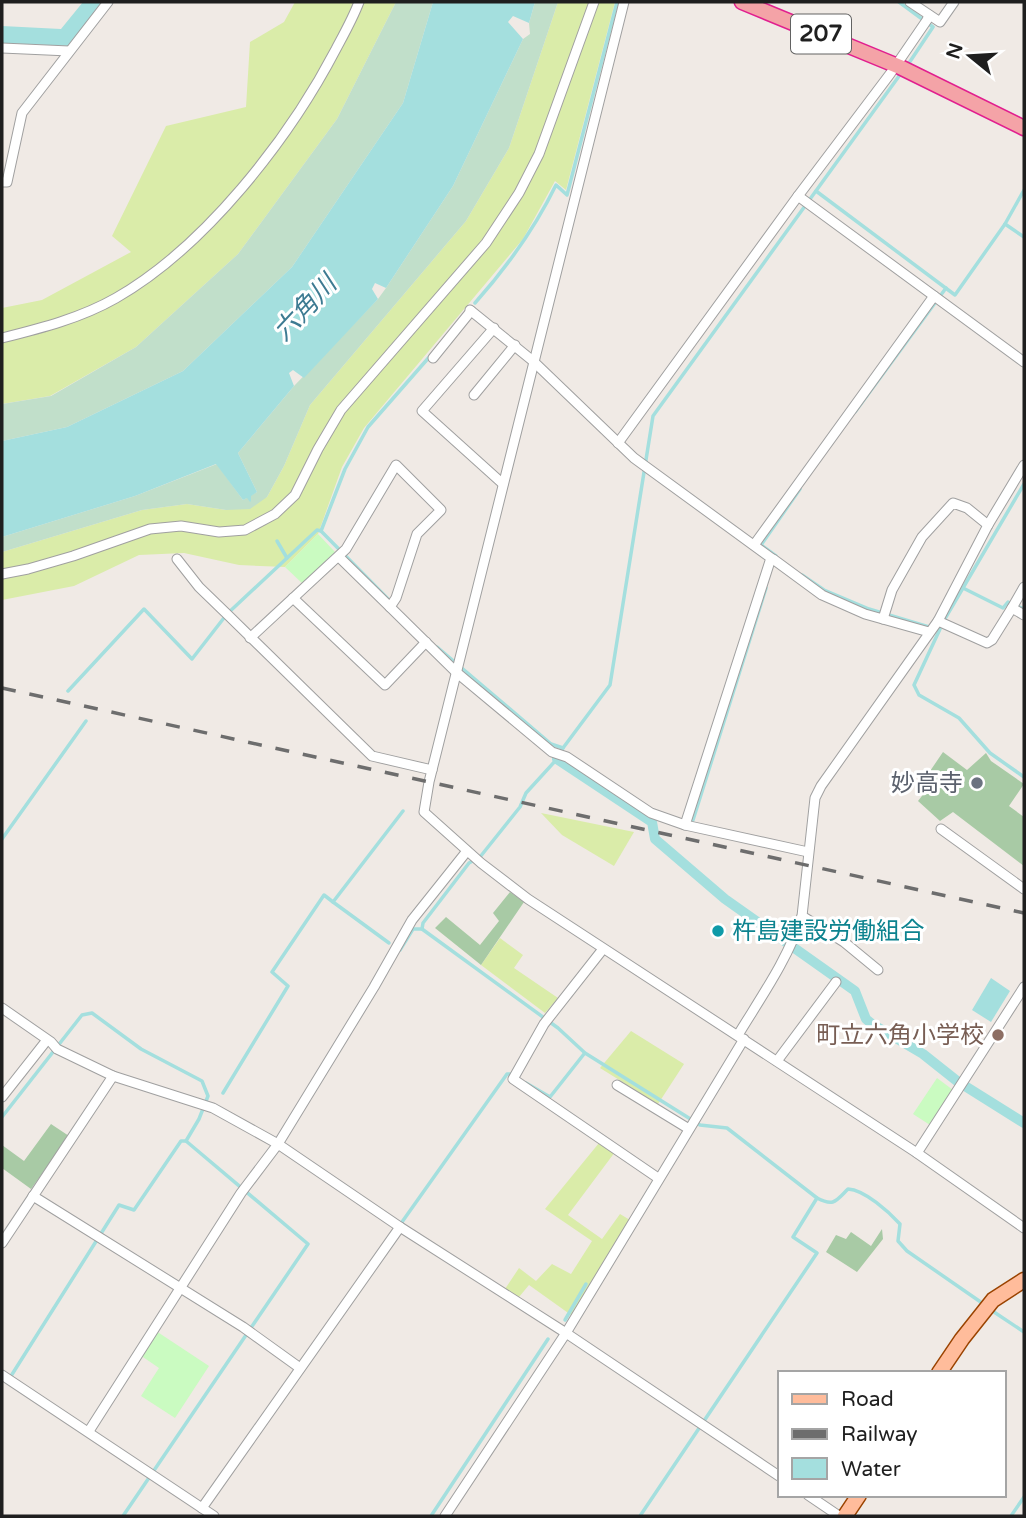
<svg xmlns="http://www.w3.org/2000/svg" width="1026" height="1518" viewBox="0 0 1026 1518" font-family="'Varela Round','Noto Sans JP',sans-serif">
<rect width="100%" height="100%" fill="#f0eae5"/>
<g fill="#daeca9">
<path d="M 295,2 L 396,2 L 337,119 L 238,254 L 136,347 L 50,396 L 2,404 L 2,308 L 42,300 L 131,252 L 112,236 L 166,126 L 246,107 L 250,42 L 284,22 Z"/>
<path d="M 558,2 L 615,2 L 566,190 L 555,181 L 523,239 L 364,428 L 342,467 L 318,534 L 285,567 L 239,565 L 184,553 L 139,555 L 74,586 L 2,600 L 2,552 L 142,510 L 187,504 L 226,510 L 267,497 L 284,466 L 310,405 L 466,221 L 509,148 Z"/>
<path d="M 541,813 L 634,832 L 614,866 L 562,835 Z"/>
<path d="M 500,938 L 523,955 L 514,968 L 558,998 L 545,1013 L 481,965 Z"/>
<path d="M 631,1031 L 684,1064 L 658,1104 L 600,1068 Z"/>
<path d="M 599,1143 L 615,1152 L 568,1215 L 602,1239 L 620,1214 L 635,1223 L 578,1320 L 529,1285 L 519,1297 L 505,1289 L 519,1268 L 536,1281 L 552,1264 L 571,1274 L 592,1241 L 545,1209 Z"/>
</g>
<g fill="#c1dfca">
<path d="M 396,2 L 433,2 L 403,103 L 292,267 L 183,371 L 67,427 L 2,441 L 2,404 L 51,396 L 136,347 L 238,254 L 337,119 Z"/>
<path d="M 535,2 L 558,2 L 509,148 L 466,221 L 310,405 L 284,466 L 267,497 L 250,509 L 226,510 L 187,504 L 142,510 L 2,552 L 2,537 L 135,496 L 217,464 L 243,500 L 257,492 L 238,453 L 294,386 L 378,299 L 386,288 L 453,186 L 523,39 L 530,34 L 529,23 Z"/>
</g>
<g fill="#a8caa5">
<path d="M 943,752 L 967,770 L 986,753 L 991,761 L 1024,784 L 1009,806 L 1024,817 L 1024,866 L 953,812 L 940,821 L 918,801 L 932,783 L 926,777 Z"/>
<path d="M 510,892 L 524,902 L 481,965 L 435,928 L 446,917 L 480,945 L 499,921 L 493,913 Z"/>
<path d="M 51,1124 L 69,1136 L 31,1189 L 2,1168 L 2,1145 L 24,1161 Z"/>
<path d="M 882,1229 L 883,1239 L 857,1272 L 826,1252 L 836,1235 L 846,1239 L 851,1232 L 871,1246 Z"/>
</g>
<g fill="#cafbc1">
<path d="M 318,534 L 335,552 L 303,584 L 285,567 Z"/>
<path d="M 937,1078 L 953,1090 L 930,1125 L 913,1114 Z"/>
<path d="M 156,1331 L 209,1366 L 175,1418 L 141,1396 L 159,1368 L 140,1355 Z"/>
</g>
<g fill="#a4dfde">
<path d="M 83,2 L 104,2 L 69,46 L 2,43 L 2,26 L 61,29 Z"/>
<path d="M 433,2 L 535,2 L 529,23 L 513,16 L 508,22 L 523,39 L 453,186 L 386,288 L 375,283 L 372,289 L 378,299 L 304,378 L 293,370 L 289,373 L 294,386 L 238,453 L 257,492 L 251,496 L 251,501 L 250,502 L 247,498 L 243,500 L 216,464 L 135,496 L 2,537 L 2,441 L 67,427 L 183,371 L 292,267 L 403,103 Z"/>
<path d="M 991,978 L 1010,991 L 991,1022 L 972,1010 Z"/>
</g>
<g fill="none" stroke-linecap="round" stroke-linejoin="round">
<g stroke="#a4dfde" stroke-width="3.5">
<path d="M 899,2 L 933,27 L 907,66"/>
<path d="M 902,72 L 653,416 L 610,685 L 563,748 L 557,759 L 526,793 L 520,807 L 480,857 L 469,863 L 423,923 L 422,929 L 558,1028 L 585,1053 L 700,1125 L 727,1128 L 817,1198 C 834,1207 836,1201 848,1189 C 865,1190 889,1212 900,1224 L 898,1241 L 907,1251 L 985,1305"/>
<path d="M 816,191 L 955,295 L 1005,224 L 1024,190"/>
<path d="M 1005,224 L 1024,237"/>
<path d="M 475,303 C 507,267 535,228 556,185 L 567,195 L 617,2"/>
<path d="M 855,412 L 946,288"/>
<path d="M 321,531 L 345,469 L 368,427 L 431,355"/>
<path d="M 277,541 L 287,558"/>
<path d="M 776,556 L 761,545 L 800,489"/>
<path d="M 802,575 L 824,590 L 869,609 L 939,630"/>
<path d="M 963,588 L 1003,608 L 1008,602 L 1024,609"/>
<path d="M 943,622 L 1024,484"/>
<path d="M 940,629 L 914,685 L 919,695 L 959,718 L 990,753 L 1024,777"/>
<path d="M 437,647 L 551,744 L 563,748"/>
<path d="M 68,691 L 144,609 L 192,659 L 227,614 L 317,530 L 321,531 L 391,602"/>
<path d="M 693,820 L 766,588"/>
<path d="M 2,839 L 86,721"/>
<path d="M 333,902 L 389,943"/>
<path d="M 400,950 L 413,929 L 422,929"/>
<path d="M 526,1083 L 550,1097 L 584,1054"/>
<path d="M 223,1093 L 288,986 L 272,972 L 324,895 L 333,902 L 403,811"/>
<path d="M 2,1117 L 82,1015 L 92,1013 L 141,1049 L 202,1081 L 208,1096 L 199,1119 L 186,1141 L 308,1244 L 123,1516"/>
<path d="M 402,1222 L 507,1074 L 512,1074"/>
<path d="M 991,1310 L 1024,1332"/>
<path d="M 565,1320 L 586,1284"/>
<path d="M 11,1376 L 119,1205 L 134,1210 L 181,1141 L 186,1141"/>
<path d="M 431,1516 L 548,1339"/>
<path d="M 640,1516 L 817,1253 L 793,1237 L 817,1198"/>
<path d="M 1011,1516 L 1024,1497"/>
</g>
<path stroke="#a4dfde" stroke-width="10" d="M 557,759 L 652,822 L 655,839 L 725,899 L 855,991 L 866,1019 L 872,1024 L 923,1054 L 957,1081 L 1024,1123"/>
<defs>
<g id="minor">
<path d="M 624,2 L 429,782 L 424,812 L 481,863 L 528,899 L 917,1153 L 1024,1228"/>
<path d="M 910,2 L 940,22 L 954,2"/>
<path d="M 2,48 L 69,51"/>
<path d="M 2,182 L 7,182 L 22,113 L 108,2"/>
<path d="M 798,196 L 1024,362"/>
<path d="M 470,310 L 533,361 L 634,458 L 771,558 L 685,825"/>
<path d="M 494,328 L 422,411 L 503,484"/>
<path d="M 2,338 C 42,328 81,318 116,298 C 205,247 289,139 336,49 C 344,34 353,18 359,2"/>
<path d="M 433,358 L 471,311"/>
<path d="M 474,395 L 515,345"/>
<path d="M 618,443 L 798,196 L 890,74 L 927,20 L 929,15"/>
<path d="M 754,545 L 934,296"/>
<path d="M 339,557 L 390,607"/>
<path d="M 177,559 L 199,587 L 230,617 L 372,756 L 432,770"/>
<path d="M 773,559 L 822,595 L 865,614 L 929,632"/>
<path d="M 2,574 L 28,569 L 73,556 L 150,529 L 181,526 L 219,532 L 245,530 L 275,514 L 295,495 L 318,449 L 341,410 L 486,243 L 519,193 L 539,154 L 594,2"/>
<path d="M 1024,587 L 1012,608 L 1024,615"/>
<path d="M 293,598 L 385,685 L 426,642"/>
<path d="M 883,619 L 892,590 L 922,537 L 953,503 L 967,508 L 988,525"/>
<path d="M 938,621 L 987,643 L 992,640 L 1012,608"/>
<path d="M 250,638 L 346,549 L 396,465 L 441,510 L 417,534 L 396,598 L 390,607 L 456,672 L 552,752 L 567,757 L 651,813 L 685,825 L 808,852"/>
<path d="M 941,829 L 1024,889"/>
<path d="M 802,916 L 844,942 L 878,970"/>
<path d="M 603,949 L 544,1024 L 513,1079 L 658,1178"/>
<path d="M 2,1008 L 51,1042 L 57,1049 L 113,1076 L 213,1108 L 278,1144 L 400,1227 L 566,1333 L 779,1476"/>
<path d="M 738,1035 C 761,997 788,959 802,916 L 815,798 L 821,786 L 938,621 L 988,525 L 1024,465"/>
<path d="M 777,1061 L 836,982"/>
<path d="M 617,1085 L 689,1129"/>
<path d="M 2,1097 L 47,1040"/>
<path d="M 917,1153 L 1024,987"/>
<path d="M 33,1196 L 243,1327 L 300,1368"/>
<path d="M 2,1243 L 113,1076"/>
<path d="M 2,1375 L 214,1516"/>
<path d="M 89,1431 L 241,1193 L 278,1144 L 374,987 L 412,920 L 467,851"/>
<path d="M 808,1495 L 839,1516"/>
<path d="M 202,1508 L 400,1227"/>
<path d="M 445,1516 L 566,1333 L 744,1039"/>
</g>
<g id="primary">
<path d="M 939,1373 L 962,1339 L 993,1300 L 1024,1280"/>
<path d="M 845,1516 L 859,1495"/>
</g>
<path id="trunk" d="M 742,2 L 900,67 L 1024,128"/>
</defs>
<use href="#minor" stroke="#a0a0a0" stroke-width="11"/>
<use href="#primary" stroke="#9a4300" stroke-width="17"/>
<use href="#trunk" stroke="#e11f8f" stroke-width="17"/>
<use href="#minor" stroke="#fff" stroke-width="9"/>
<use href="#primary" stroke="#ffbc9b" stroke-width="14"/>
<use href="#trunk" stroke="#f4a3a7" stroke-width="14"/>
<path stroke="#6d6d6d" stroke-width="3.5" stroke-dasharray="14 14" stroke-linecap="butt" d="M 2,688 L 1024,913"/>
</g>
<circle fill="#6b7280" stroke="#fff" stroke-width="2.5" cx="977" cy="783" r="7"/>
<circle fill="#0f9aa8" stroke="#fff" stroke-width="2.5" cx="718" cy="931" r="7"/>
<circle fill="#8d6e63" stroke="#fff" stroke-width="2.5" cx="998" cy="1035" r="7"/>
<g text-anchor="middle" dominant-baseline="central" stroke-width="6" stroke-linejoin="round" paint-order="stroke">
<rect fill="#fff" stroke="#626262" stroke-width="2" x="791" y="14.5" width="60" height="39" rx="5"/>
<g font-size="23" font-weight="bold" fill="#1f1f1f">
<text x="821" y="34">207</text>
</g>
<g font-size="24" fill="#5b616d" stroke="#fff" text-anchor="end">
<text x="963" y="783">妙高寺</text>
</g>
<g font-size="24" fill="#0d838f" stroke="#fff" text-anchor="start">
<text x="732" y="931">杵島建設労働組合</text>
</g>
<g font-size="24" fill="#785e54" stroke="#fff" text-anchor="end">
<text x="984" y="1035">町立六角小学校</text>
</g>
<g font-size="26" font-style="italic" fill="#3d7b92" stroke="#fff">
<text transform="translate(305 308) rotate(-47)">六角川</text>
</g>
</g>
<rect width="1026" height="1518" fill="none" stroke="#1f1f1f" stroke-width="7"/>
<rect x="778" y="1371" width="228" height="126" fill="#ffffff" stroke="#a5a5a5" stroke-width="2"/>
<rect x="792" y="1394" width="35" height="10" fill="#ffbc9b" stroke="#a5a5a5" stroke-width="2"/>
<text x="841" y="1406" font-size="21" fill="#1f1f1f">Road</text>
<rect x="792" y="1429" width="35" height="10" fill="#6d6d6d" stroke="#a5a5a5" stroke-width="2"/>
<text x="841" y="1441" font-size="21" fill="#1f1f1f">Railway</text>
<rect x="792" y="1458" width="35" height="21" fill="#a4dfde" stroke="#a5a5a5" stroke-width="2"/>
<text x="841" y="1476" font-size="21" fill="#1f1f1f">Water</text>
<g transform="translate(970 56) rotate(288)" stroke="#ffffff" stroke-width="5" paint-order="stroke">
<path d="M0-5L12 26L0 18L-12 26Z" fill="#1f1f1f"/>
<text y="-10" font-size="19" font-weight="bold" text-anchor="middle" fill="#1f1f1f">N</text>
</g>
</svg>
